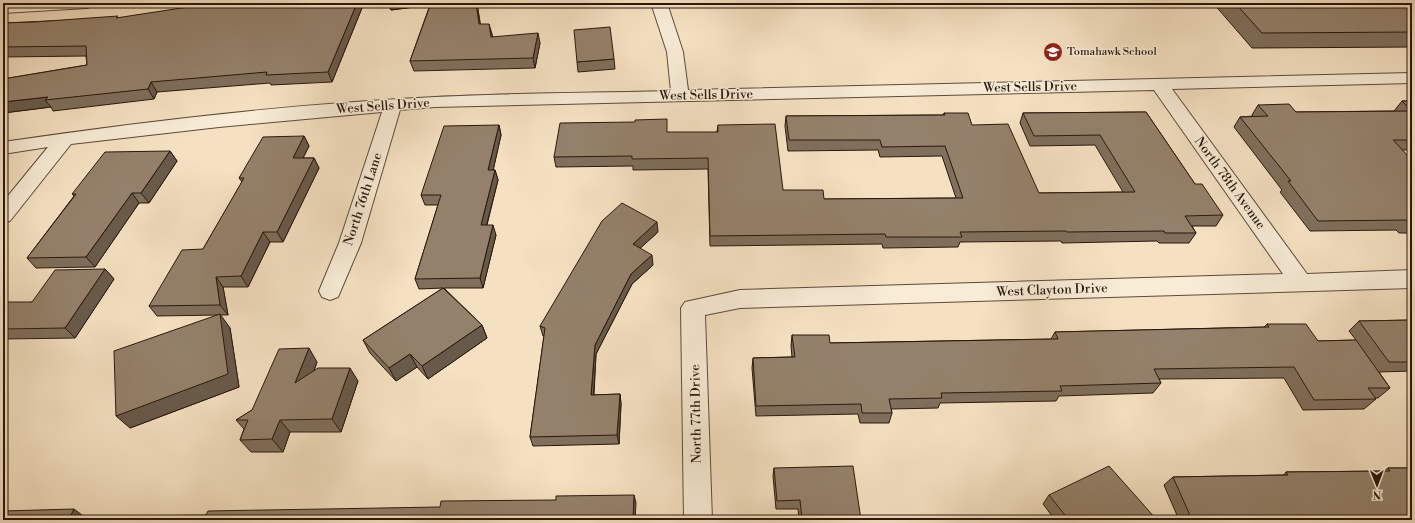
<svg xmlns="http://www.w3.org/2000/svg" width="1415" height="523" font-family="'Libre Bodoni',serif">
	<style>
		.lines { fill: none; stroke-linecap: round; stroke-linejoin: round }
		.minor-casing { stroke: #5d4a3a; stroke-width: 2 }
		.minor { fill: #f8ecd7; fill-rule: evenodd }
		.wall { fill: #7f6f5c; stroke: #2a180c }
		.shaded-wall { fill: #685a4b; stroke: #2a180c }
		.building { fill: #94816b; stroke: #2a180c }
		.labels { text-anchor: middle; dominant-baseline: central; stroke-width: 3; stroke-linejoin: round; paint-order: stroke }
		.far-poi-label { font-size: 11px; fill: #2a180c; stroke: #f8ecd7; text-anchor: start }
		.street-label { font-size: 13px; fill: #2a180c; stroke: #f8ecd7 }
	</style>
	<rect width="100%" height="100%" fill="#f5e1c2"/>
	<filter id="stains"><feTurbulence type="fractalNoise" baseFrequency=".005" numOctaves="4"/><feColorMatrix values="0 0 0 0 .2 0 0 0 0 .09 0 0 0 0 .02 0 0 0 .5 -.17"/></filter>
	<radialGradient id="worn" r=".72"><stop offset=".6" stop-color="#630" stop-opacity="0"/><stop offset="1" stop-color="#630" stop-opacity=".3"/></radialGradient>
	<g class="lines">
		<g class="minor-casing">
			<g id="minor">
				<polygon points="3,3 95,3 92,6 87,8 3,13"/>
				<path d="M651 3H667L683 52 688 90 1412 73V83L1172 89 1307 274 1412 270V288L740 308 705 315 712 520H684L681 308 685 302 740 290 1283 274 1154 90 435 107 400 110 361 243 338 297 330 300 322 297 319 291 339 243 382 112 219 127 71 144 10 221 3 223V202L48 147 3 154V142C146 121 291 104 435 97 513 93 592 93 671 91L667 52Z"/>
			</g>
		</g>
		<use href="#minor" class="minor"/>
	</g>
	<g class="wall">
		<polygon points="218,3 218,4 231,3 364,3 332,82 271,85 270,83 157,92 154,99 53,111 51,107 3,113 3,79 87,65 86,56 3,57 3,23 120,18"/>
		<polygon points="388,3 477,3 480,24 492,34 492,37 540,43 535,68 414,71 410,61 430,5 391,10"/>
		<polygon points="1213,3 1412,3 1412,47 1252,48"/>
		<polygon points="614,59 615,69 578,72 577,62"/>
		<polygon points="1402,101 1412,101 1412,150 1402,150 1412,160 1412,233 1399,233 1396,230 1310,231 1280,192 1282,190 1234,127 1240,117 1253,116 1252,115 1258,105 1296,112 1394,111"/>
		<polygon points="1146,112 1195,184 1223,215 1216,226 1192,226 1196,233 1189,243 1159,243 1157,241 1062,243 1061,241 960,242 958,247 883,248 882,244 710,246 708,169 633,170 633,166 556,167 554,157 717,132 718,125 783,190 824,199 956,198 942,156 880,157 878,150 788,151 785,126 786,116 943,115 944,113 972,125 1039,193 1123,192 1095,145 1030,146 1020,123 1023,113"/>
		<polygon points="499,125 501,135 493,170 495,170 498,180 487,225 496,235 483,288 444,288 482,325 487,338 428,379 417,367 396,381 370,353 363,340 443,288 419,289 415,279 438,205 425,205 421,195"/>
		<polygon points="304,136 309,146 303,158 314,158 319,168 283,242 270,242 248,287 223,287 228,315 220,315 230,328 239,387 130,428 219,315 157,316 149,306 203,249 242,182 239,178"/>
		<polygon points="170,151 177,161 149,203 139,203 95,267 36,268 27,258 74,196 72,194"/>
		<polygon points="658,232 640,248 653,265 632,284 596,354 594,395 620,394 621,404 619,444 533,446 530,437 544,336 543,336 540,326"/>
		<polygon points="105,269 114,279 75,338 3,339 3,309 32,302"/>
		<polygon points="1412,320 1412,371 1379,372 1390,388 1378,398 1375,398 1376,399 1364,409 1303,410 1284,378 1159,379 1161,383 1153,393 1059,396 1056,401 940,403 938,408 891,409 892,413 889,423 860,423 858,414 756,416 752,368 753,358 792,357 791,346 792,335 830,343 1051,339 1055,332 1264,327 1267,324 1318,341 1356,340 1349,331 1359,321"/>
		<polygon points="317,362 314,371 358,381 341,432 290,432 283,452 251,452 240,440 244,429 236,420 252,410"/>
		<polygon points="774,468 861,520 799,520 798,509 776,509 773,476"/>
		<polygon points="1388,468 1412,468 1412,520 1179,520 1164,485 1173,477 1284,475 1286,472 1384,471"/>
		<polygon points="1049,495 1157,520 1055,520 1043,504"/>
	</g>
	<g class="shaded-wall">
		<polygon points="357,3 364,3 332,82 328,72"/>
		<polygon points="388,3 437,3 437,4 391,10"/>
		<polygon points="476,3 477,3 482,34 479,24"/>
		<polygon points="489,24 492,34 493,47 491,37"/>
		<polygon points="538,33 540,43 535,68 533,58"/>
		<polygon points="151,82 157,92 154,99 148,89"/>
		<polygon points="48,97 45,100 51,107 3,113 3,102"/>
		<polygon points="499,125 501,135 491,180 488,170"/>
		<polygon points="304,136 309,146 298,168 293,158"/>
		<polygon points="170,151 177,161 149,203 141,193"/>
		<polygon points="314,158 319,168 283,242 277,232"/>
		<polygon points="495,170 498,180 484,235 481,225"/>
		<polygon points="132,193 139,203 95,267 86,257"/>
		<polygon points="657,222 658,232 634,254 633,244"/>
		<polygon points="493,225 496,235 483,288 480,278"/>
		<polygon points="263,232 270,242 248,287 241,276"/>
		<polygon points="652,255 653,265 632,284 596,354 593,404 591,395 595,345 631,274"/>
		<polygon points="105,269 114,279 75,338 65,328"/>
		<polygon points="216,277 223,287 228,315 220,305"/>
		<polygon points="220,314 230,328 239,387 130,428 116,416"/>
		<polygon points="482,325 487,338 428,379 422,366"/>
		<polygon points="309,348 317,362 304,396 295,383"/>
		<polygon points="410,354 417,367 396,381 389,368"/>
		<polygon points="350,368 358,381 341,432 332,419"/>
		<polygon points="620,394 621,404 619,444 617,435"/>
		<polygon points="280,420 290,432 283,452 272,439"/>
		<polygon points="634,495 636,503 635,520 633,520"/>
		<polygon points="74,509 86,518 70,517"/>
	</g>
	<g class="building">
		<polygon points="214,3 217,3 217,5 231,3 357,3 328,72 266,75 267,72 151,82 148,89 45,100 48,97 3,102 3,79 87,65 86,46 3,47 3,23 34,22 118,16 116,18"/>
		<polygon points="431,3 476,3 479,24 489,24 491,37 538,33 533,58 410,61"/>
		<polygon points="1235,3 1412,3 1412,32 1262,33"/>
		<polygon points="610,27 614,59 577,62 574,30"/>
		<polygon points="1402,101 1412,101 1412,140 1393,140 1412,160 1412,223 1408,223 1406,220 1318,221 1288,181 1291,181 1240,117 1268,116 1258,105 1289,104 1296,112 1412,111"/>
		<polygon points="1146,112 1195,184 1202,184 1223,215 1185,216 1196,233 1165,233 1164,231 1067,232 1066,231 960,232 962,237 886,237 885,234 710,236 708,158 632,159 632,156 554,157 560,123 635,122 635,120 667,119 667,132 718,132 718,125 775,124 783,190 823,190 824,199 963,198 945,146 882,147 880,140 789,140 786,116 945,115 944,113 968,113 972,125 1008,124 1039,193 1135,192 1100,135 1034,136 1023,113"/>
		<polygon points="499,125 488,170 495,170 481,225 493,225 480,278 415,279 441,195 421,195 444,126"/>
		<polygon points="304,136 293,158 314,158 277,232 263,232 241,276 216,277 220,305 149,306 182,250 203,249 244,178 239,178 263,137"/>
		<polygon points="170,151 141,193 132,193 86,257 27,258 76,194 72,194 105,152"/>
		<polygon points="622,203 657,222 633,244 652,255 631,274 595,345 591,395 620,394 617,435 530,437 545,328 540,326 602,221"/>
		<polygon points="105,269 65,328 3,329 3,309 8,302 32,302 55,270"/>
		<polygon points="443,288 482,325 422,366 410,354 389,368 363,340"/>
		<polygon points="220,314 228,374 116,416 114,351"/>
		<polygon points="1412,320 1412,362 1389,362 1359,321"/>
		<polygon points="1267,324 1306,324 1318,341 1356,340 1390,388 1368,388 1376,399 1314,400 1294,367 1154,369 1161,383 1060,386 1062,391 941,393 942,398 889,399 892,413 862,413 861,404 756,406 753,358 795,357 792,335 829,335 830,343 1058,339 1055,332 1269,327"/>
		<polygon points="309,348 295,383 318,368 350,368 332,419 280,420 272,439 240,440 248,420 236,420 252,410 279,349"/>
		<polygon points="853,466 861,520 802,520 800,500 777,501 774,468"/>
		<polygon points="1109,466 1157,520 1069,520 1049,495"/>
		<polygon points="1388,468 1412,468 1412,520 1192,520 1173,477 1288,475 1286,472 1390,471"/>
		<polygon points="634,495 633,520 3,520 3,511 74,509 70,517 206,515 208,511 440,507 441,501 556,500 556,496"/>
	</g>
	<defs>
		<g id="school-disc" transform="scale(1)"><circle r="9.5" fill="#8f2418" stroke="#f8ecd7"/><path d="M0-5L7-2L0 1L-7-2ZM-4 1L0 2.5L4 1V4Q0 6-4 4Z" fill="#fff"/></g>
	</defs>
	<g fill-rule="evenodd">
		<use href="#school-disc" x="1053" y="52"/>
	</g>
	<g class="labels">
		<g class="far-poi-label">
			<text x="1067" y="52">Tomahawk School</text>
		</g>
		<g class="street-label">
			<text transform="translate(1030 87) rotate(-1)">West Sells Drive</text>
			<text transform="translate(706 95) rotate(-1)">West Sells Drive</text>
			<text transform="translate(383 106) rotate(-4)">West Sells Drive</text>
			<text transform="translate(1230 183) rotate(54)">North 78th Avenue</text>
			<text transform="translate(363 199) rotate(-72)">North 76th Lane</text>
			<text transform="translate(1052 290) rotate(-2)">West Clayton Drive</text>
			<text transform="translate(696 414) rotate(-91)">North 77th Drive</text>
		</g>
	</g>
	<rect width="1415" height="523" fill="none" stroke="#f5e1c2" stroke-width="16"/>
	<rect x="4" y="4" width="1407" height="515" fill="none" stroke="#2a180c" stroke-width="2"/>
	<rect x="8" y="8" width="1399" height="507" fill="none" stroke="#2a180c"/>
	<g transform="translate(1377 485) rotate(179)" stroke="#f8ecd7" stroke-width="3" paint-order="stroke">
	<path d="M0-3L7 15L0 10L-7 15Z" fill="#2a180c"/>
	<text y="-6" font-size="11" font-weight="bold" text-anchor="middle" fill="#2a180c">N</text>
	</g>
	<rect width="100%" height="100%" filter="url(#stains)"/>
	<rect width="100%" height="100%" fill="url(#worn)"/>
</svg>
